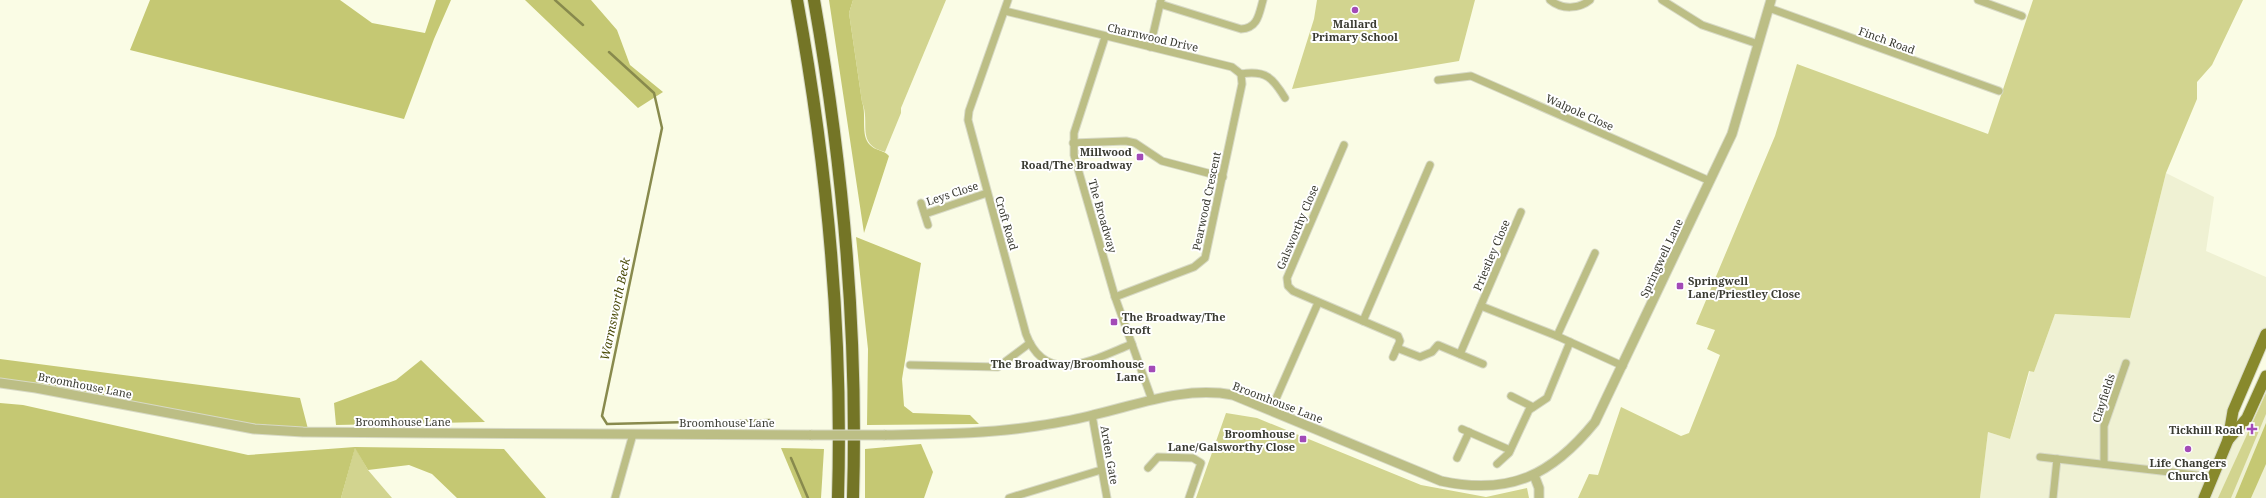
<svg xmlns="http://www.w3.org/2000/svg" width="2266" height="498" font-family="'Noto Serif',serif">
	<style>
		.built { fill: #eff1d3 }
		.green { fill: #d2d48f }
		.forest { fill: #c5c873 }
		.lines { fill: none; stroke-linecap: round; stroke-linejoin: round }
		.stream { stroke: #888a4d; stroke-width: 2.5 }
		.minor-casing { stroke: #d7d9c5; stroke-width: 9 }
		.tertiary-casing { stroke: #d7d9c5; stroke-width: 11 }
		.primary-casing { stroke: #d7d9c5; stroke-width: 13 }
		.motorway-casing { stroke: #d7d9c5; stroke-width: 14 }
		.minor { stroke: #bcbe85; stroke-width: 7 }
		.tertiary { stroke: #bcbe85; stroke-width: 9 }
		.primary { stroke: #88892c; stroke-width: 11 }
		.motorway { stroke: #747526; stroke-width: 12 }
		.tertiary-bridge-casing { stroke: #d7d9c5; stroke-width: 11; stroke-linecap: butt }
		.tertiary-bridge { stroke: #bcbe85; stroke-width: 9 }
		.poi-dot { fill: #a34bb7; stroke: #fff; stroke-width: 1.5 }
		.labels { text-anchor: middle; dominant-baseline: central; stroke-width: 4; stroke-linejoin: round; paint-order: stroke }
		.poi-label { font-size: 11px; font-weight: bold; fill: #3a3b32; stroke: #fff; text-anchor: end }
		.street-label { font-size: 11px; fill: #3a3b32; stroke: #fff }
		.water-label { font-size: 12px; font-style: italic; fill: #4b4b09; stroke: #fff }
	</style>
	<rect width="100%" height="100%" fill="#fafce5"/>
	<g class="built">
		<polygon points="2166,173 2214,197 2206,251 2266,277 2266,329 2200,498 1980,498 1988,432 2010,439 2030,371 2034,372 2055,314 2130,318"/>
		<polygon points="2266,376 2266,498 2204,498"/>
	</g>
	<g class="green">
		<path d="M853 0H946L901 108V113L885 152C855 144 871 123 862 102L849 13Z"/>
		<polygon points="1317,0 1475,0 1459,61 1292,89 1314,19"/>
		<polygon points="2033,0 2243,0 2212,65 2197,82 2197,99 2166,173 2130,318 2055,314 2034,372 2029,371 2010,439 1988,432 1980,498 1578,498 1589,474 1598,475 1621,407 1681,436 1689,433 1720,355 1707,349 1715,330 1696,324 1775,136 1797,64 1988,134"/>
		<polygon points="2266,393 2266,414 2231,498 2218,498"/>
		<polygon points="1226,413 1257,418 1421,485 1486,497 1527,488 1529,498 1196,498"/>
		<polygon points="355,447 368,470 392,498 341,498"/>
	</g>
	<g class="forest">
		<polygon points="150,0 340,0 372,23 425,33 436,0 451,0 434,39 404,119 130,50"/>
		<polygon points="525,0 591,0 617,30 630,65 663,92 638,108"/>
		<path d="M829 0H853L849 13 862 102C867 115 860 135 870 145 876 151 884 150 889 156L864 233Z"/>
		<polygon points="856,237 921,263 902,379 904,406 913,413 970,415 979,424 867,425 868,349"/>
		<polygon points="0,359 300,398 308,429 235,422 23,382 0,379"/>
		<polygon points="421,360 485,422 336,425 334,403 396,380"/>
		<polygon points="0,403 23,405 248,455 355,447 504,449 546,498 457,498 432,474 409,465 368,470 355,448 341,498 0,498"/>
		<polygon points="2266,423 2266,464 2251,498 2235,498"/>
		<polygon points="921,444 933,472 924,498 865,498 865,449"/>
		<polygon points="781,448 824,449 821,498 802,498"/>
	</g>
	<g class="lines">
		<g class="stream">
			<polyline points="555,0 583,25"/>
			<polyline points="609,52 654,93 662,128 602,416 607,424 770,420 774,423"/>
			<polyline points="791,458 808,498"/>
		</g>
		<g class="minor-casing">
			<g id="minor">
				<path d="M1008 0 969 111 968 120 1026 334C1046 388 1094 359 1132 344"/>
				<path d="M1550 0C1562 10 1579 9 1590 0"/>
				<polyline points="1662,0 1702,25 1758,44"/>
				<polyline points="1978,0 2022,16"/>
				<path d="M1160 4 1241 29C1258 28 1259 14 1263 0"/>
				<polyline points="1769,8 1999,91"/>
				<polyline points="1005,11 1232,67 1241,74"/>
				<polyline points="1105,37 1074,133 1074,155 1115,297 1152,400"/>
				<polyline points="1150,47 1161,0"/>
				<path d="M1241 74C1266 70 1273 78 1285 98"/>
				<polyline points="1438,80 1471,76 1710,181"/>
				<polyline points="1073,143 1126,141 1135,143 1162,161 1223,177"/>
				<polyline points="1344,145 1287,278 1288,286 1293,291 1398,336 1400,341 1393,357"/>
				<polyline points="921,203 928,225"/>
				<polyline points="925,214 987,193"/>
				<polyline points="1115,297 1194,267 1205,258 1242,84 1241,74"/>
				<polyline points="1481,306 1557,336 1623,366"/>
				<polyline points="1363,321 1430,165"/>
				<polyline points="1557,336 1595,253"/>
				<polyline points="1397,348 1420,357 1432,352 1438,345 1483,364"/>
				<polyline points="1460,354 1521,212"/>
				<polyline points="910,365 998,367 1030,343"/>
				<polyline points="1511,396 1533,407"/>
				<polyline points="1271,410 1318,303"/>
				<polyline points="1092,415 1107,498"/>
				<polyline points="1462,429 1510,450"/>
				<polyline points="2040,457 2213,477"/>
				<polyline points="1457,458 1469,432"/>
				<polyline points="1497,464 1509,453 1529,410 1547,398 1570,342"/>
				<polyline points="2104,464 2104,426 2126,363"/>
				<polyline points="1148,468 1158,457 1193,458 1201,463 1189,498"/>
				<polyline points="615,498 633,434"/>
				<polyline points="1009,498 1101,470"/>
				<polyline points="2053,498 2057,459"/>
			</g>
		</g>
		<g class="tertiary-casing">
			<g id="tertiary">
				<polyline points="0,383 36,388 254,429 303,432 423,433 811,435"/>
				<path d="M885 435C936 434 987 434 1037 426 1056 423 1075 420 1093 415 1140 404 1185 386 1233 395L1441 481C1510 496 1552 475 1595 422L1732 134 1771 0"/>
				<polyline points="1534,475 1539,488 1539,498"/>
			</g>
		</g>
		<g class="primary-casing">
			<g id="primary">
				<polyline points="2228,440 2247,418 2266,376"/>
				<polyline points="2204,498 2228,440 2233,411 2266,334"/>
			</g>
		</g>
		<g class="motorway-casing">
			<g id="motorway">
				<path d="M797 0C827 164 843 331 838 498"/>
				<path d="M814 0C843 165 858 331 853 498"/>
			</g>
		</g>
		<use href="#minor" class="minor"/>
		<use href="#tertiary" class="tertiary"/>
		<use href="#primary" class="primary"/>
		<use href="#motorway" class="motorway"/>
		<g class="tertiary-bridge-casing">
			<polyline id="tertiary-bridge" points="811,435 885,435"/>
		</g>
		<use href="#tertiary-bridge" class="tertiary-bridge"/>
	</g>
	<g class="poi-dot">
		<circle cx="1355" cy="10" r="4"/>
		<rect x="1136" y="153" width="8" height="8" rx="2"/>
		<rect x="1676" y="282" width="8" height="8" rx="2"/>
		<rect x="1110" y="318" width="8" height="8" rx="2"/>
		<rect x="1148" y="365" width="8" height="8" rx="2"/>
		<path d="M2250 423h4v4h4v4h-4v4h-4v-4h-4v-4h4z"/>
		<rect x="1299" y="435" width="8" height="8" rx="2"/>
		<circle cx="2188" cy="449" r="4"/>
	</g>
	<g class="labels">
		<g class="poi-label">
			<text x="1355" y="23" text-anchor="middle">Mallard<tspan x="1355" dy="13">Primary School</tspan></text>
			<text x="1132" y="151">Millwood<tspan x="1132" dy="13">Road/The Broadway</tspan></text>
			<text x="1688" y="280" text-anchor="start">Springwell<tspan x="1688" dy="13">Lane/Priestley Close</tspan></text>
			<text x="1122" y="316" text-anchor="start">The Broadway/The<tspan x="1122" dy="13">Croft</tspan></text>
			<text x="1144" y="363">The Broadway/Broomhouse<tspan x="1144" dy="13">Lane</tspan></text>
			<text x="2243" y="429">Tickhill Road</text>
			<text x="1295" y="433">Broomhouse<tspan x="1295" dy="13">Lane/Galsworthy Close</tspan></text>
			<text x="2188" y="462" text-anchor="middle">Life Changers<tspan x="2188" dy="13">Church</tspan></text>
		</g>
		<g class="street-label">
			<text transform="translate(1153 37) rotate(13)">Charnwood Drive</text>
			<text transform="translate(1887 40) rotate(20)">Finch Road</text>
			<text transform="translate(1580 112) rotate(24)">Walpole Close</text>
			<text transform="translate(952 193) rotate(-18)">Leys Close</text>
			<text transform="translate(1206 201) rotate(-78)">Pearwood Crescent</text>
			<text transform="translate(1103 216) rotate(74)">The Broadway</text>
			<text transform="translate(1007 223) rotate(74)">Croft Road</text>
			<text transform="translate(1297 227) rotate(-67)">Galsworthy Close</text>
			<text transform="translate(1491 255) rotate(-67)">Priestley Close</text>
			<text transform="translate(1661 258) rotate(-65)">Springwell Lane</text>
			<text transform="translate(85 385) rotate(11)">Broomhouse Lane</text>
			<text transform="translate(2103 398) rotate(-72)">Clayfields</text>
			<text transform="translate(1278 402) rotate(21)">Broomhouse Lane</text>
			<text x="403" y="421">Broomhouse Lane</text>
			<text x="727" y="422">Broomhouse Lane</text>
			<text transform="translate(1110 455) rotate(80)">Arden Gate</text>
		</g>
		<g class="water-label">
			<text transform="translate(615 309) rotate(-78)">Warmsworth Beck</text>
		</g>
	</g>
</svg>
